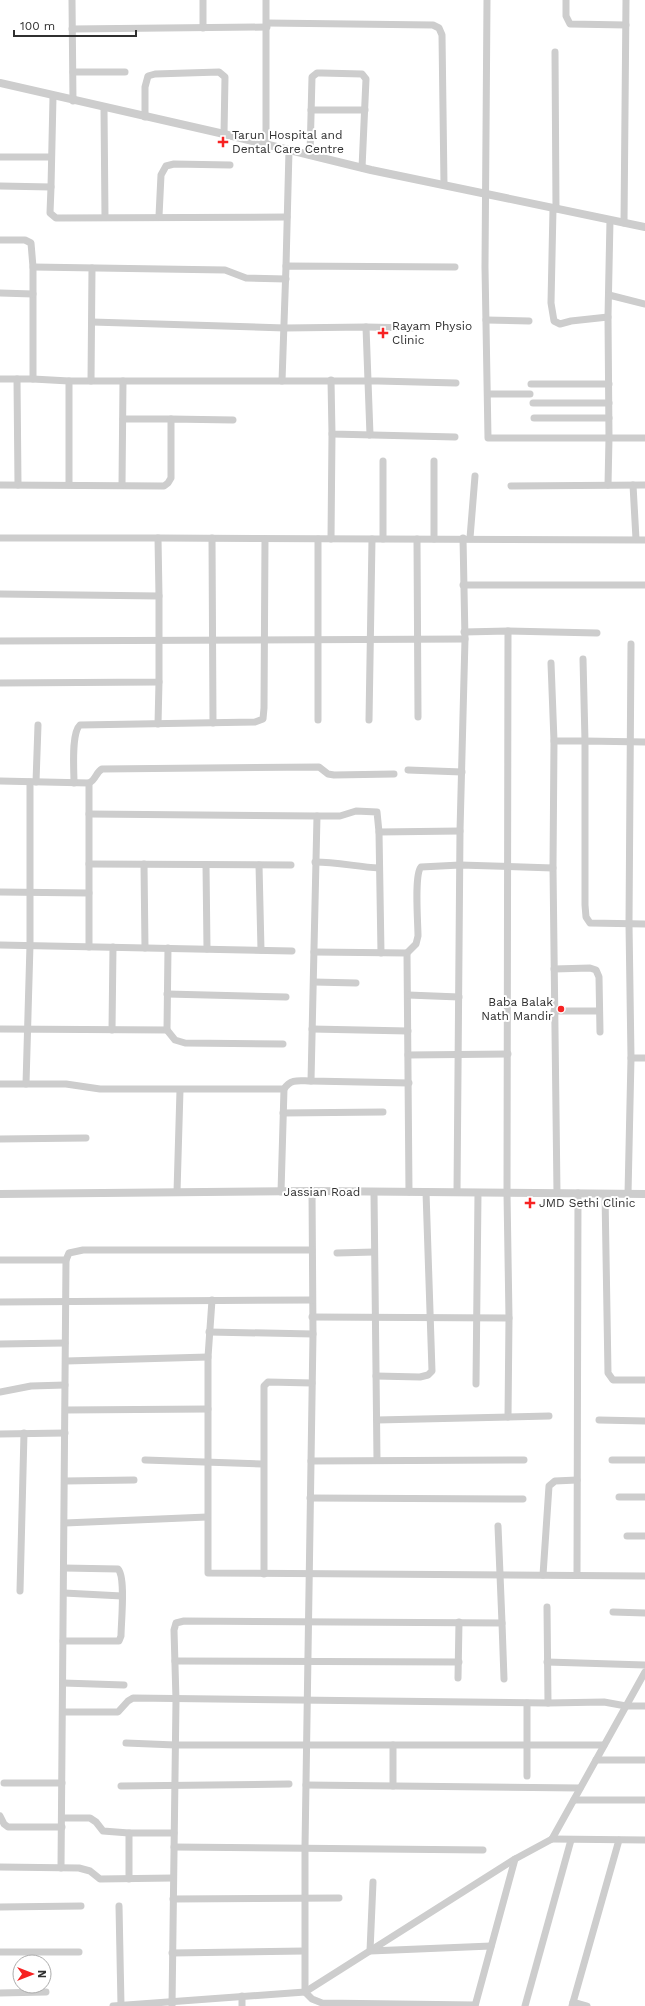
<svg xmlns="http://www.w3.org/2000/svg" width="645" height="2006" font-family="'Work Sans',sans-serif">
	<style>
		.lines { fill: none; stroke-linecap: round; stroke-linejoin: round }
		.minor { stroke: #cdcdcd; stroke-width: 7 }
		.tertiary { stroke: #cdcdcd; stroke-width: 8 }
		.poi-dot { fill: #f72222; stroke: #fff; stroke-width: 1.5 }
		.labels { text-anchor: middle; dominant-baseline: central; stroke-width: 4; stroke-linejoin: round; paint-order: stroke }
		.poi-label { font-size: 12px; fill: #303030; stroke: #fff; text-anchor: start }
		.street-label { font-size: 12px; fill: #303030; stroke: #fff }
	</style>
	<rect width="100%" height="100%" fill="#fff"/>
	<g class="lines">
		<g class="minor">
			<polyline points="72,0 73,101"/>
			<polyline points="487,0 485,267 488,438 609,438 608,485"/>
			<polyline points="566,0 566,16 570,24 626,25"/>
			<polyline points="267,23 433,25 439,28 442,35 444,185"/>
			<polyline points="203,28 203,0"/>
			<polyline points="72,29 267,27"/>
			<polyline points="555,52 556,209"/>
			<polyline points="73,72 125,72"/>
			<polyline points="104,108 105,217"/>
			<polyline points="311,110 365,110"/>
			<polyline points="145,117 145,87 148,76 155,74 219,72 225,77 224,134"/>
			<polyline points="266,145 266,0"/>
			<polyline points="310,155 312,77 317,73 322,73 362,74 366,79 362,168"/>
			<polyline points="0,157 51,157"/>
			<polyline points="0,186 51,187 53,97"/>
			<polyline points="51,187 50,213 56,218 287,217"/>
			<polyline points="553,209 551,303 554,321 560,324 571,321 608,317"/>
			<polyline points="159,216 161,175 166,166 174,164 230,165"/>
			<polyline points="610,220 608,317 609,438 645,438"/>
			<polyline points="624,223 626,0"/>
			<polyline points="0,240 25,240 31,243 33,267 33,379 0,379"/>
			<polyline points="286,266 289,150"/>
			<polyline points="33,267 225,270 246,278 286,279"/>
			<polyline points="0,293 33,294"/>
			<polyline points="609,295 645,304"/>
			<polyline points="486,320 529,321"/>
			<polyline points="92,322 285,328 366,327 370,435"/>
			<polyline points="366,327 416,328"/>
			<polyline points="17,379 18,485"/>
			<polyline points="33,379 69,381 378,381 456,383"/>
			<polyline points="331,380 332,434 455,437"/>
			<polyline points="69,381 69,485"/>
			<polyline points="91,381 92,268"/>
			<polyline points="282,381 286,266 455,267"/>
			<polyline points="531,384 609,384"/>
			<polyline points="488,394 530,394"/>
			<polyline points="533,403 609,403"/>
			<polyline points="534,418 609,418"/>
			<polyline points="123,419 171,419"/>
			<polyline points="383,461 383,539"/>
			<polyline points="434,461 434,539"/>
			<polyline points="0,485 164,486 168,483 171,478 171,419 233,420"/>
			<polyline points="122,485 123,381"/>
			<polyline points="633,485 636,539"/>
			<polyline points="511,486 645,485"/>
			<polyline points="0,538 158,538 159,596 0,594"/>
			<polyline points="158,538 645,540"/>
			<polyline points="212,538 213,723"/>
			<polyline points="470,538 475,476"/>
			<polyline points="318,539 318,720"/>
			<polyline points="331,539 332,434"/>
			<polyline points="417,539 418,717"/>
			<polyline points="463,585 645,585"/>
			<polyline points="508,631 597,633"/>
			<polyline points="464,632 508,631 507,1193 509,1318 508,1417"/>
			<polyline points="0,641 465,639"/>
			<polyline points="0,683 159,682 159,596"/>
			<polyline points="369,720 372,539"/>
			<polyline points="158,724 159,682"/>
			<polyline points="554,741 585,741 583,659"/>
			<polyline points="645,742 585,741 585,905 586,917 590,923 645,924"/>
			<polyline points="408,770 462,772"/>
			<path d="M0 781 89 783C96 780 96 772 102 769L319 767 328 774 334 775 394 774"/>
			<polyline points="36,782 38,725"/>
			<path d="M74 783C74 769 71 733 80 725L255 722 263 719 264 708 265 539"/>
			<polyline points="89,814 317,816 311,1081 409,1083"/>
			<polyline points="317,816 340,816 356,811 377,812 379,832 381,953"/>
			<polyline points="379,832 460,831"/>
			<path d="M315 862C337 862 358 867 379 868"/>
			<polyline points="89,864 291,865"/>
			<polyline points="144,864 145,948"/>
			<polyline points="206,865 207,949"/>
			<polyline points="259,865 261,950"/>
			<polyline points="553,868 557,1193"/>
			<polyline points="0,892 89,893"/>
			<polyline points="0,945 292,951"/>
			<polyline points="89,947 89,783"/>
			<polyline points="314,952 407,953 409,1192"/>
			<path d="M407 953 416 944 418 936C418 923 414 875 421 867L460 865 553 868 554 741 551 663"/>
			<polyline points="554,969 590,968 596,970 599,977 600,1032"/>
			<polyline points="314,982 356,983"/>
			<polyline points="167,994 286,997"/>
			<polyline points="408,995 459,997"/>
			<polyline points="554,1011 599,1011"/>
			<polyline points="0,1029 167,1030 168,948"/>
			<polyline points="312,1029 408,1031"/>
			<polyline points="112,1030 113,947"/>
			<polyline points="167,1030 175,1040 185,1043 283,1044"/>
			<polyline points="408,1055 508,1054"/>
			<polyline points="631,1058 645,1058"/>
			<polyline points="0,1084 66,1084 100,1089 284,1089"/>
			<polyline points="26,1084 30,945 30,782"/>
			<polyline points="283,1113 383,1112"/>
			<polyline points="0,1139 86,1138"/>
			<polyline points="312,1191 313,1334 305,1847 305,1992 312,1999 322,2003 475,2005"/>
			<polyline points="177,1192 180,1090"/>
			<path d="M281 1192 284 1089C291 1078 300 1081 311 1081"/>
			<polyline points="374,1192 377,1460"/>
			<polyline points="457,1192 460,831 465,639 463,538"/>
			<polyline points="605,1194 608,1373 613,1380 645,1380"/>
			<polyline points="628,1194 631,1058 629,924 631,644"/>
			<polyline points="337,1253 374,1252"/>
			<polyline points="0,1260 66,1260 69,1253 83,1250 312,1250"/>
			<polyline points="212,1300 208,1357 208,1573 645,1576"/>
			<polyline points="0,1302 312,1300"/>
			<polyline points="312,1317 509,1318"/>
			<polyline points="209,1332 313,1334"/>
			<polyline points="0,1344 65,1343"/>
			<polyline points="66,1361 208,1357"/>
			<polyline points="376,1376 420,1377 428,1375 432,1371 426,1192"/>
			<polyline points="476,1384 478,1193"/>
			<polyline points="0,1392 31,1386 65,1385"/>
			<polyline points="66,1410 208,1409"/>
			<polyline points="377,1420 549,1416"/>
			<polyline points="599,1420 645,1421"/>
			<polyline points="0,1434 65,1433"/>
			<polyline points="145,1460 262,1464"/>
			<polyline points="612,1460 645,1460"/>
			<polyline points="311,1461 524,1460"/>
			<polyline points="65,1481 134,1480"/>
			<polyline points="619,1497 645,1497"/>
			<polyline points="310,1498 523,1499"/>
			<polyline points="65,1523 207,1517"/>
			<polyline points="498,1526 502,1623"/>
			<polyline points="627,1536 645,1536"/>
			<polyline points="264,1574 264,1386 268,1382 312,1383"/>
			<polyline points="543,1575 549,1486 555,1481 577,1480"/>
			<polyline points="577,1575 578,1193"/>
			<polyline points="20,1591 24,1433"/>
			<polyline points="64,1593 122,1596"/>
			<polyline points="547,1607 548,1703"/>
			<polyline points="613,1612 645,1613"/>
			<path d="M63 1641H119L121 1636C121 1623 126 1577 118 1569L64 1568"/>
			<polyline points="175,1661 459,1662"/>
			<polyline points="547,1662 645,1665"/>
			<polyline points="458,1678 459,1622"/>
			<polyline points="63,1683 124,1685"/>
			<polyline points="63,1712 118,1712 128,1701 133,1698 548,1703 604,1702 626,1706 645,1706"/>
			<polyline points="126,1743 175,1745 604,1745"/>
			<polyline points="596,1760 645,1760"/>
			<polyline points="527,1776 527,1703"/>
			<polyline points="4,1783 62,1783"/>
			<polyline points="306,1785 580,1788"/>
			<polyline points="121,1786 289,1784"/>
			<polyline points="393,1786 393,1745"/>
			<polyline points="574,1800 645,1800"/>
			<polyline points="0,1816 4,1824 8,1827 62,1827"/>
			<polyline points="62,1818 90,1818 96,1822 103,1831 129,1833"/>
			<polyline points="552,1839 645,1840"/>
			<polyline points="174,1847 483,1850"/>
			<polyline points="0,1867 79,1868 90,1871 100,1879 173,1878"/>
			<polyline points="61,1868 66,1260"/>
			<polyline points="129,1879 129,1833 174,1833"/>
			<polyline points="373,1882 370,1951 491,1946"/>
			<polyline points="173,1899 339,1898"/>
			<polyline points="119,1906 121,2005"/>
			<polyline points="0,1907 81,1906"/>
			<polyline points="0,1952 79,1952"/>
			<polyline points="172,1953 304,1951"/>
			<polyline points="0,1993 46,1992"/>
			<polyline points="573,2002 587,2006"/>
			<polyline points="113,2006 305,1992 515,1859 552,1839 645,1672"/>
			<polyline points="172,2006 176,1700 174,1630 176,1623 184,1621 502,1623 504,1679"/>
			<polyline points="242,2006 242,1996"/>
			<polyline points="475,2006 515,1859"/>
			<polyline points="525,2006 571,1840"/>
			<polyline points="572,2006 619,1840"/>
		</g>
		<g class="tertiary">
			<polyline points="0,83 224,134 371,170 645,227"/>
			<polyline points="0,1194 312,1191 645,1194"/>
		</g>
	</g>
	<g class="poi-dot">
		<path d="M221 136h4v4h4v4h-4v4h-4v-4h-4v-4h4z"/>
		<path d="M381 327h4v4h4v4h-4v4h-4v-4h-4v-4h4z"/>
		<circle cx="561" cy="1009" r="4"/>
		<path d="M528 1197h4v4h4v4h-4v4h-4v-4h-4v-4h4z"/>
	</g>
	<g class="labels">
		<g class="poi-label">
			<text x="232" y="135">Tarun Hospital and<tspan x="232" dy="14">Dental Care Centre</tspan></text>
			<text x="392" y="326">Rayam Physio<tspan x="392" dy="14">Clinic</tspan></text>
			<text x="553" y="1002" text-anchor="end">Baba Balak<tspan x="553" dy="14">Nath Mandir</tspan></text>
			<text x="539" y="1203">JMD Sethi Clinic</text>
		</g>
		<g class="street-label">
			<text x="322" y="1192">Jassian Road</text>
		</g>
	</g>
	<g transform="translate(32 1974) rotate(90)"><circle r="19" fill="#ffffff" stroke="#acacac"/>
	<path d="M0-3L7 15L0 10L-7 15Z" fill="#f72222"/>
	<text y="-6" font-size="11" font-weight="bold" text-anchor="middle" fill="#303030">N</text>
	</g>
	<path d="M14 30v6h122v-6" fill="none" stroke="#303030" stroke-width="2"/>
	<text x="20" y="30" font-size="12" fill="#303030" stroke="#ffffff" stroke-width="3" paint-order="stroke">100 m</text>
</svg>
